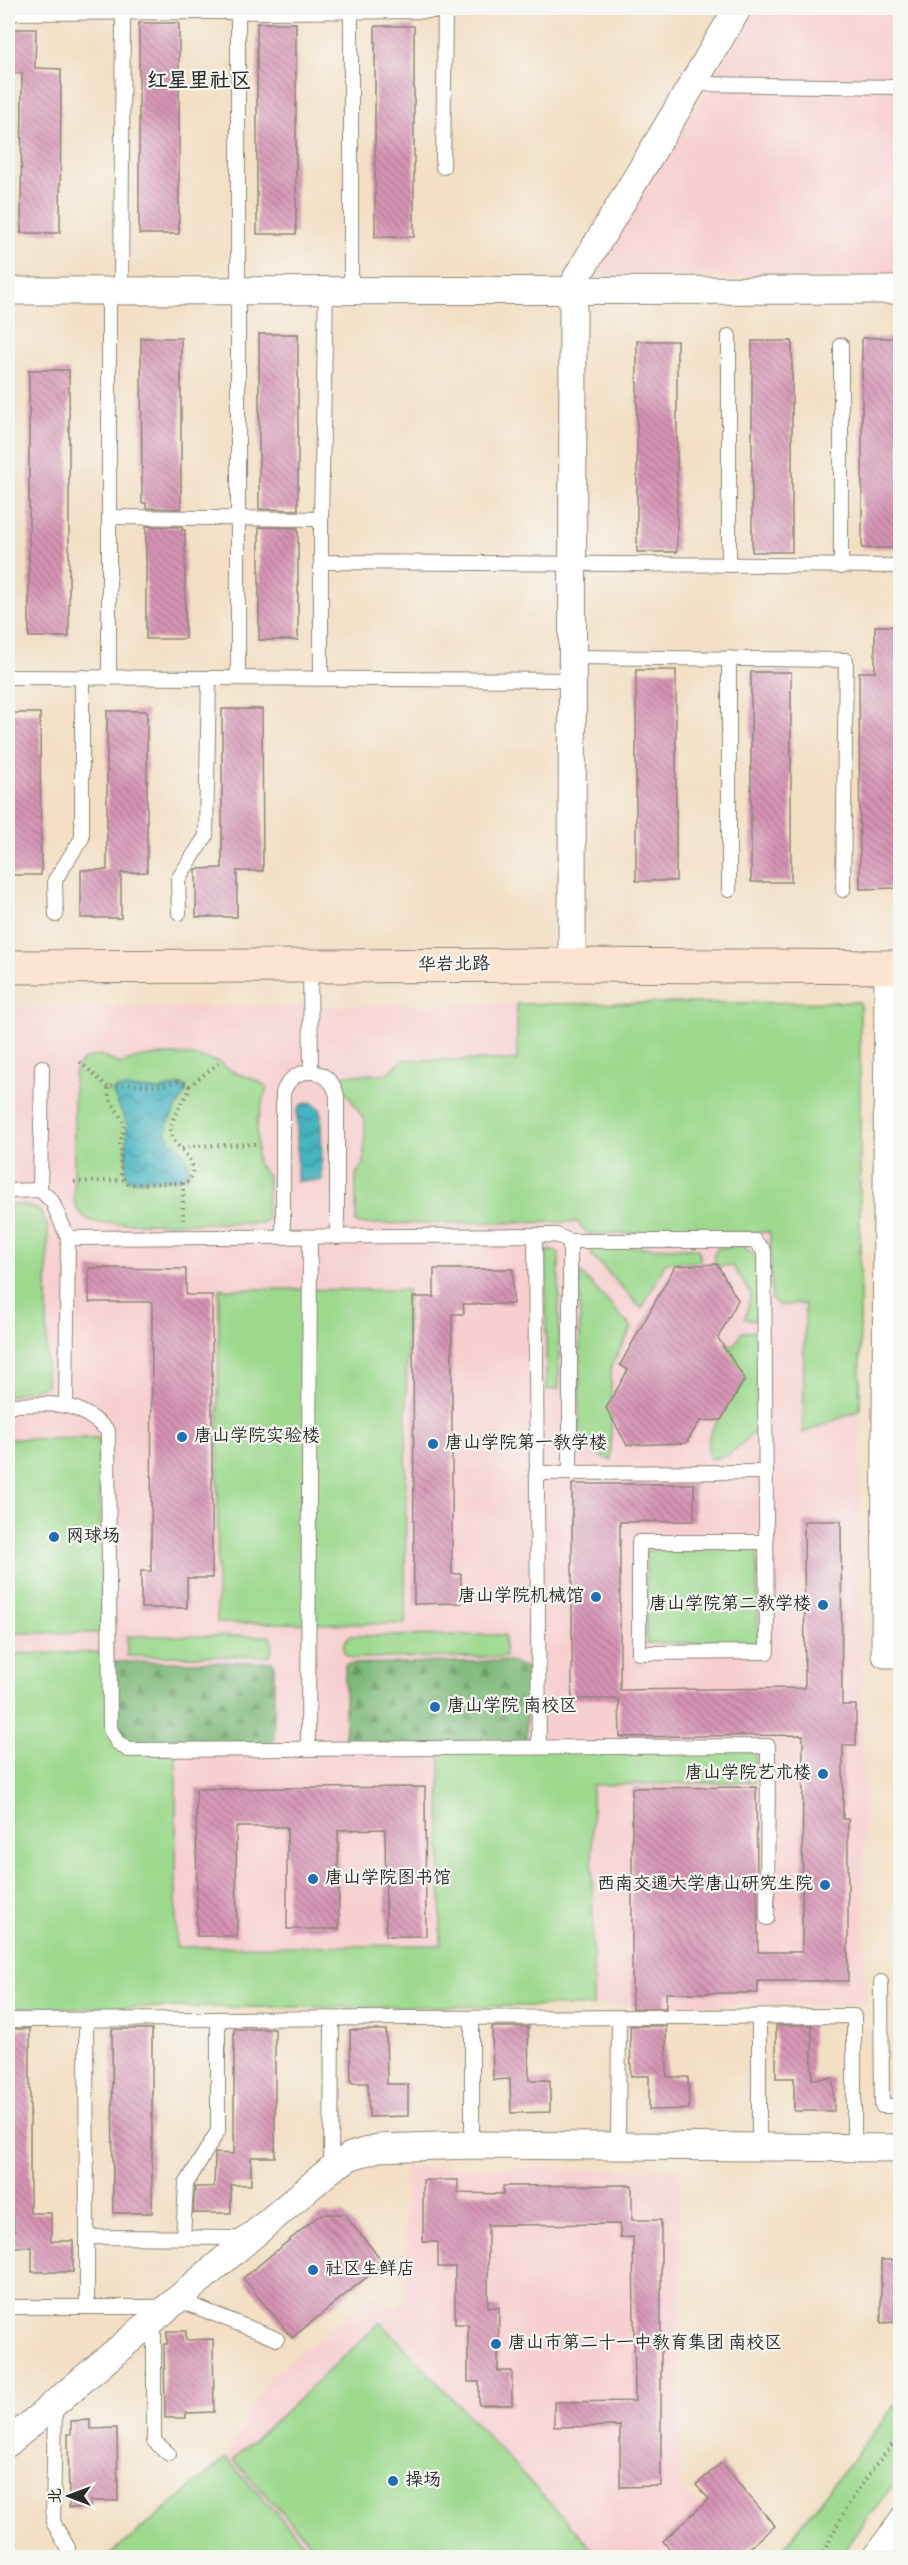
<svg xmlns="http://www.w3.org/2000/svg" width="908" height="2565" font-family="'Gochi Hand','LXGW WenKai TC',sans-serif">
	<style>
		.built { fill: #f7cfd0 }
		.green { fill: #9cd98d; stroke: #64825c; stroke-width: 1.5 }
		.forest { fill: url(#forest-firs); stroke: #547252; stroke-width: 1.5 }
		.water { fill: url(#water-waves); stroke: #387075; stroke-width: 1.5 }
		.building { fill: url(#building-back-hatch) }
		.lines { fill: none; stroke-linecap: round; stroke-linejoin: round }
		.lane-casing { stroke: #8e8578; stroke-width: 16 }
		.street-casing { stroke: #8e8578; stroke-width: 29 }
		.secondary-casing { stroke: #8e8578; stroke-width: 35 }
		.path { stroke: #8e8578; stroke-width: 4; stroke-dasharray: 1.5 4.5; stroke-linecap: butt }
		.lane { stroke: #fff; stroke-width: 14 }
		.street { stroke: #fff; stroke-width: 27 }
		.secondary { stroke: #fde4d1; stroke-width: 33 }
		.poi-dot { fill: #1f6fb2; stroke: #f6f6f2; stroke-width: 2 }
		.labels { text-anchor: middle; dominant-baseline: central; stroke-width: 4.5; stroke-linejoin: round; paint-order: stroke }
		.street-label { font-size: 18px; fill: #2b2b2b; stroke: #f6f6f2 }
		.poi-label { font-size: 18px; fill: #2b2b2b; stroke: #f6f6f2; text-anchor: start }
		.quarter-label { font-size: 21px; font-weight: bold; fill: #2b2b2b; stroke: #f6f6f2 }
	</style>
	<defs>
		<pattern id="forest-firs" width="22" height="20" patternUnits="userSpaceOnUse" patternTransform="scale(1.5)"><rect width="22" height="20" fill="#7db978"/><path d="M5 1l3.5 6h-7zM16 11l3.5 6h-7z" fill="#679763"/></pattern>
		<pattern id="water-waves" width="16" height="10" patternUnits="userSpaceOnUse" patternTransform="scale(1.5)"><rect width="16" height="10" fill="#45b4bf"/><path d="M0 5q4-4 8 0t8 0" fill="none" stroke="#3a939b"/></pattern>
		<pattern id="building-back-hatch" width="6" height="6" patternUnits="userSpaceOnUse" patternTransform="scale(1.5)"><rect width="6" height="6" fill="#d693b3"/><path d="M-1 5l2 2M0 0l6 6M5-1l2 2" fill="none" stroke="#ae7892"/></pattern>
	</defs>
	<rect width="100%" height="100%" fill="#f6f6f2"/>
	<filter id="ink" filterUnits="userSpaceOnUse"><feTurbulence type="fractalNoise" baseFrequency=".0167" numOctaves="2"/><feDisplacementMap in="SourceGraphic" scale="12" xChannelSelector="R" yChannelSelector="G"/><feConvolveMatrix kernelMatrix="1 2 1 2 8 2 1 2 1" color-interpolation-filters="sRGB"/></filter>
	<filter id="wash" filterUnits="userSpaceOnUse"><feTurbulence type="fractalNoise" baseFrequency=".008" numOctaves="4" result="noise"/><feDisplacementMap in="SourceGraphic" scale="24" xChannelSelector="R" yChannelSelector="G"/><feGaussianBlur stdDeviation="1.35" result="paint"/><feColorMatrix in="noise" values="0 0 0 0 0 0 0 0 0 0 0 0 0 0 0 0 0 1.4 0 .05"/><feComposite in="paint" operator="in"/></filter>
	<g filter="url(#wash)">
		<rect width="100%" height="100%" fill="#f2dfc4"/>
		<g class="built">
			<polygon points="757,8 900,8 900,278 591,275"/>
			<polygon points="860,1002 860,1410 865,2004 8,2008 8,1008"/>
			<polygon points="405,2167 680,2170 680,2487 743,2557 316,2557 226,2458 268,2378 376,2293 391,2309 405,2299"/>
		</g>
		<g class="green">
			<polygon points="860,1002 860,1410 803,1433 805,1304 778,1305 772,1300 770,1232 588,1234 577,1222 356,1224 356,1175 364,1163 365,1121 342,1086 341,1079 345,1075 388,1074 402,1060 517,1060 517,1004"/>
			<path d="M99 1055 120 1064C148 1052 189 1052 217 1062 223 1064 228 1069 233 1072 245 1077 258 1078 267 1088L257 1122V1164L268 1176 267 1218 262 1223H96L82 1216 76 1207 74 1197V1075C77 1061 86 1058 99 1055Z"/>
			<polygon points="8,1205 22,1205 39,1210 48,1227 46,1386 8,1396"/>
			<path d="M744 1246 757 1259V1316L754 1320 745 1319 751 1294 733 1266H716C713 1260 713 1253 718 1248Z"/>
			<polygon points="595,1247 696,1248 700,1253 700,1262 666,1262 642,1309 592,1256 591,1251"/>
			<polygon points="549,1250 559,1253 559,1389 546,1390 546,1254"/>
			<polygon points="580,1272 632,1328 611,1366 611,1460 596,1454 579,1435"/>
			<polygon points="219,1289 407,1290 405,1624 217,1623"/>
			<path d="M758 1331 756 1431 727 1456 711 1459C697 1437 733 1399 746 1380L725 1342 734 1346 742 1332Z"/>
			<polygon points="99,1438 102,1633 8,1633 8,1439"/>
			<polygon points="757,1549 758,1643 646,1643 646,1550"/>
			<polygon points="505,1635 505,1657 351,1658 344,1653 344,1642 350,1636"/>
			<path d="M127 1636H269C274 1642 273 1650 269 1656H127Z"/>
			<polygon points="110,1652 110,1729 176,1750 176,1947 441,1945 440,1747 756,1746 755,1782 592,1785 593,2006 8,2008 8,1654"/>
			<polygon points="381,2322 600,2557 323,2557 233,2460"/>
			<polygon points="900,2399 900,2476 838,2557 776,2557"/>
			<polygon points="226,2458 316,2557 108,2557"/>
		</g>
		<g class="forest">
			<polygon points="509,1661 527,1668 526,1746 345,1749 345,1664"/>
			<polygon points="110,1662 274,1662 274,1749 128,1750 117,1742"/>
		</g>
		<g class="water">
			<path d="M180 1085 186 1086V1092L167 1124V1136C177 1146 193 1159 188 1175 179 1182 144 1179 129 1181L126 1176 127 1124 112 1091 118 1088 160 1090Z"/>
			<polygon points="311,1102 321,1110 322,1181 297,1181 297,1111 301,1105"/>
		</g>
		<g id="blocks">
			<g class="building">
				<rect x="139" y="23" width="40" height="211"/>
				<rect x="257" y="23" width="39" height="211"/>
				<rect x="375" y="26" width="39" height="211"/>
				<polygon points="8,29 36,29 35,68 61,69 60,233 21,233 22,73 8,73"/>
				<polygon points="259,334 298,334 298,510 259,509"/>
				<polygon points="141,338 181,338 181,509 146,508 146,503 142,503"/>
				<rect x="862" y="338" width="38" height="210"/>
				<rect x="637" y="341" width="40" height="211"/>
				<rect x="752" y="341" width="40" height="211"/>
				<rect x="29" y="370" width="40" height="267"/>
				<polygon points="146,526 182,527 182,530 185,530 185,639 146,639"/>
				<polygon points="259,527 298,528 298,640 259,640"/>
				<polygon points="875,626 900,626 900,888 860,889 859,672 875,672"/>
				<rect x="636" y="670" width="40" height="211"/>
				<rect x="751" y="672" width="40" height="210"/>
				<polygon points="222,709 262,709 263,871 237,871 237,917 196,917 196,869 222,868"/>
				<polygon points="107,711 147,711 147,872 121,873 121,918 81,918 81,870 107,870"/>
				<polygon points="8,713 40,713 41,875 8,875"/>
				<polygon points="717,1264 738,1300 718,1338 745,1379 721,1420 700,1421 686,1443 627,1445 606,1408 628,1370 620,1365 675,1266"/>
				<polygon points="89,1268 186,1269 186,1295 212,1295 212,1578 187,1578 187,1608 141,1608 141,1571 151,1571 152,1302 89,1302"/>
				<polygon points="434,1269 513,1269 513,1304 463,1304 464,1314 452,1314 452,1574 461,1574 461,1603 414,1604 413,1297 434,1297"/>
				<polygon points="572,1484 694,1484 694,1521 620,1522 620,1690 805,1688 804,1521 841,1521 842,1705 856,1705 856,1745 843,1745 843,1819 848,1819 848,1981 758,1981 758,1993 666,1993 666,2008 632,2008 632,1788 756,1787 758,1952 802,1952 803,1735 620,1737 619,1699 572,1699"/>
				<polygon points="425,1787 426,1936 386,1936 385,1829 338,1830 339,1929 287,1929 287,1827 236,1827 237,1936 197,1936 196,1789"/>
				<polygon points="776,2025 812,2025 812,2079 833,2078 834,2111 794,2111 794,2078 776,2078"/>
				<polygon points="630,2026 666,2026 667,2077 688,2077 689,2109 649,2110 649,2076 631,2076"/>
				<polygon points="492,2027 528,2027 529,2080 550,2080 550,2112 511,2113 510,2079 493,2080"/>
				<polygon points="8,2029 30,2029 30,2213 51,2213 51,2241 73,2241 73,2272 32,2272 32,2247 14,2247 14,2215 8,2215"/>
				<polygon points="112,2029 152,2029 152,2213 113,2213"/>
				<polygon points="234,2029 275,2029 275,2157 251,2157 251,2185 231,2185 231,2213 193,2213 195,2187 214,2187 215,2153 234,2154"/>
				<polygon points="350,2030 386,2030 387,2084 408,2084 408,2116 369,2117 368,2083 351,2083"/>
				<polygon points="423,2180 458,2180 458,2193 503,2194 503,2186 632,2185 632,2220 661,2220 661,2486 620,2487 620,2426 554,2427 554,2402 635,2401 633,2237 620,2238 620,2224 488,2225 488,2307 499,2307 498,2371 512,2371 512,2405 479,2405 479,2382 468,2382 468,2324 455,2324 455,2267 438,2267 438,2242 423,2242"/>
				<polygon points="321,2214 344,2214 384,2263 292,2338 243,2278"/>
				<polygon points="881,2260 900,2260 900,2322 881,2323"/>
				<polygon points="167,2331 186,2331 186,2340 213,2339 214,2412 186,2413 186,2418 165,2418 164,2344 167,2344"/>
				<polygon points="90,2420 90,2429 117,2428 118,2501 90,2501 90,2507 69,2508 68,2434 71,2434 71,2421"/>
				<polygon points="721,2463 775,2526 738,2558 677,2558 663,2541 709,2499 696,2485"/>
			</g>
		</g>
	</g>
	<g filter="url(#ink)">
		<use href="#blocks" fill-opacity="0" stroke="#8e8578" stroke-width="1.5"/>
		<g class="lines">
			<g class="lane-casing">
				<g id="lane">
					<polyline points="238,12 238,678"/>
					<polyline points="8,13 445,11"/>
					<polyline points="695,84 900,87"/>
					<polyline points="443,167 445,8"/>
					<polyline points="109,291 109,678"/>
					<polyline points="121,291 123,12"/>
					<polyline points="351,291 351,12"/>
					<polyline points="729,336 729,565"/>
					<polyline points="841,345 841,567"/>
					<polyline points="109,517 321,519 326,291"/>
					<polyline points="321,519 321,562 900,566"/>
					<polyline points="321,562 321,678"/>
					<polyline points="573,657 846,660 843,890"/>
					<polyline points="729,658 729,890"/>
					<polyline points="8,677 573,680"/>
					<polyline points="179,913 178,879 206,836 209,678"/>
					<polyline points="56,915 55,880 82,838 82,677"/>
					<polyline points="310,967 311,1072"/>
					<polyline points="42,1067 40,1190 52,1201 68,1238 556,1235 570,1241 755,1241 764,1251 767,1652 639,1653 639,1542 766,1542"/>
					<polyline points="8,1191 40,1190"/>
					<polyline points="535,1236 539,1746"/>
					<path d="M283 1237V1093C293 1063 331 1066 337 1096V1237"/>
					<polyline points="570,1241 570,1473"/>
					<path d="M8 1405C54 1405 72 1397 108 1431L110 1729 117 1742 128 1750 768 1746 767 1918"/>
					<polyline points="66,1405 68,1238"/>
					<polyline points="536,1473 766,1472"/>
					<polyline points="308,1749 310,1237"/>
					<polyline points="881,1982 882,2106 900,2106"/>
					<polyline points="759,2016 759,2149"/>
					<polyline points="8,2020 854,2016 854,2150"/>
					<polyline points="86,2020 87,2237 245,2238"/>
					<polyline points="472,2145 472,2019"/>
					<polyline points="618,2147 619,2018"/>
					<polyline points="331,2169 332,2020"/>
					<polyline points="87,2237 87,2307"/>
					<polyline points="183,2237 186,2184 218,2131 218,2021"/>
					<polyline points="179,2300 277,2339"/>
					<polyline points="8,2307 164,2307"/>
					<polyline points="154,2320 154,2441 169,2454"/>
					<polyline points="55,2405 53,2522 68,2548"/>
					<polyline points="867,2558 900,2514"/>
					<polyline points="882,2558 900,2534"/>
				</g>
			</g>
			<g class="street-casing">
				<g id="street">
					<polyline points="8,291 900,290"/>
					<polyline points="572,965 573,290 577,277 738,8"/>
					<polyline points="888,967 885,1654 900,1654"/>
					<polyline points="8,2443 331,2169 351,2156 378,2148 472,2145 900,2148"/>
				</g>
			</g>
			<g class="secondary-casing">
				<polyline id="secondary" points="8,967 572,965 900,967"/>
			</g>
			<g class="path">
				<polyline points="80,1062 108,1087"/>
				<path d="M178 1081 189 1086V1091C184 1101 173 1114 171 1126 167 1148 204 1157 189 1181L183 1183 128 1184 121 1176 120 1143 125 1124 109 1097 108 1087 126 1084 157 1086Z"/>
				<polyline points="189,1086 219,1063"/>
				<polyline points="182,1149 192,1146 257,1144"/>
				<polyline points="74,1182 123,1180"/>
				<polyline points="183,1183 183,1220"/>
				<path d="M822 2558C841 2512 867 2473 900 2436"/>
			</g>
			<use href="#lane" class="lane"/>
			<use href="#street" class="street"/>
			<use href="#secondary" class="secondary"/>
		</g>
	</g>
	<g class="poi-dot">
		<circle cx="182" cy="1437" r="6"/>
		<circle cx="433" cy="1444" r="6"/>
		<circle cx="54" cy="1537" r="6"/>
		<circle cx="596" cy="1597" r="6"/>
		<circle cx="823" cy="1605" r="6"/>
		<circle cx="435" cy="1707" r="6"/>
		<circle cx="823" cy="1774" r="6"/>
		<circle cx="313" cy="1879" r="6"/>
		<circle cx="825" cy="1885" r="6"/>
		<circle cx="313" cy="2270" r="6"/>
		<circle cx="496" cy="2344" r="6"/>
		<circle cx="393" cy="2481" r="6"/>
	</g>
	<g class="labels">
		<g class="street-label">
			<text transform="translate(454 966) rotate(-1)">华岩北路</text>
		</g>
		<g class="poi-label">
			<text x="194" y="1437">唐山学院实验楼</text>
			<text x="445" y="1444">唐山学院第一教学楼</text>
			<text x="66" y="1537">网球场</text>
			<text x="584" y="1597" text-anchor="end">唐山学院机械馆</text>
			<text x="811" y="1605" text-anchor="end">唐山学院第二教学楼</text>
			<text x="447" y="1707">唐山学院 南校区</text>
			<text x="811" y="1774" text-anchor="end">唐山学院艺术楼</text>
			<text x="325" y="1879">唐山学院图书馆</text>
			<text x="813" y="1885" text-anchor="end">西南交通大学唐山研究生院</text>
			<text x="325" y="2270">社区生鲜店</text>
			<text x="508" y="2344">唐山市第二十一中教育集团 南校区</text>
			<text x="405" y="2481">操场</text>
		</g>
		<g class="quarter-label">
			<text x="199" y="83">红星里社区</text>
		</g>
	</g>
	<rect width="908" height="2565" fill="none" stroke="#f6f6f2" stroke-width="30"/>
	<g transform="translate(69 2496) rotate(270)" stroke="#f6f6f2" stroke-width="4.5" paint-order="stroke">
	<path d="M0-4.5L10 22L0 15L-10 22Z" fill="#2b2b2b"/>
	<text y="-9" font-size="16" font-weight="bold" text-anchor="middle" fill="#2b2b2b">北</text>
	</g>
</svg>
